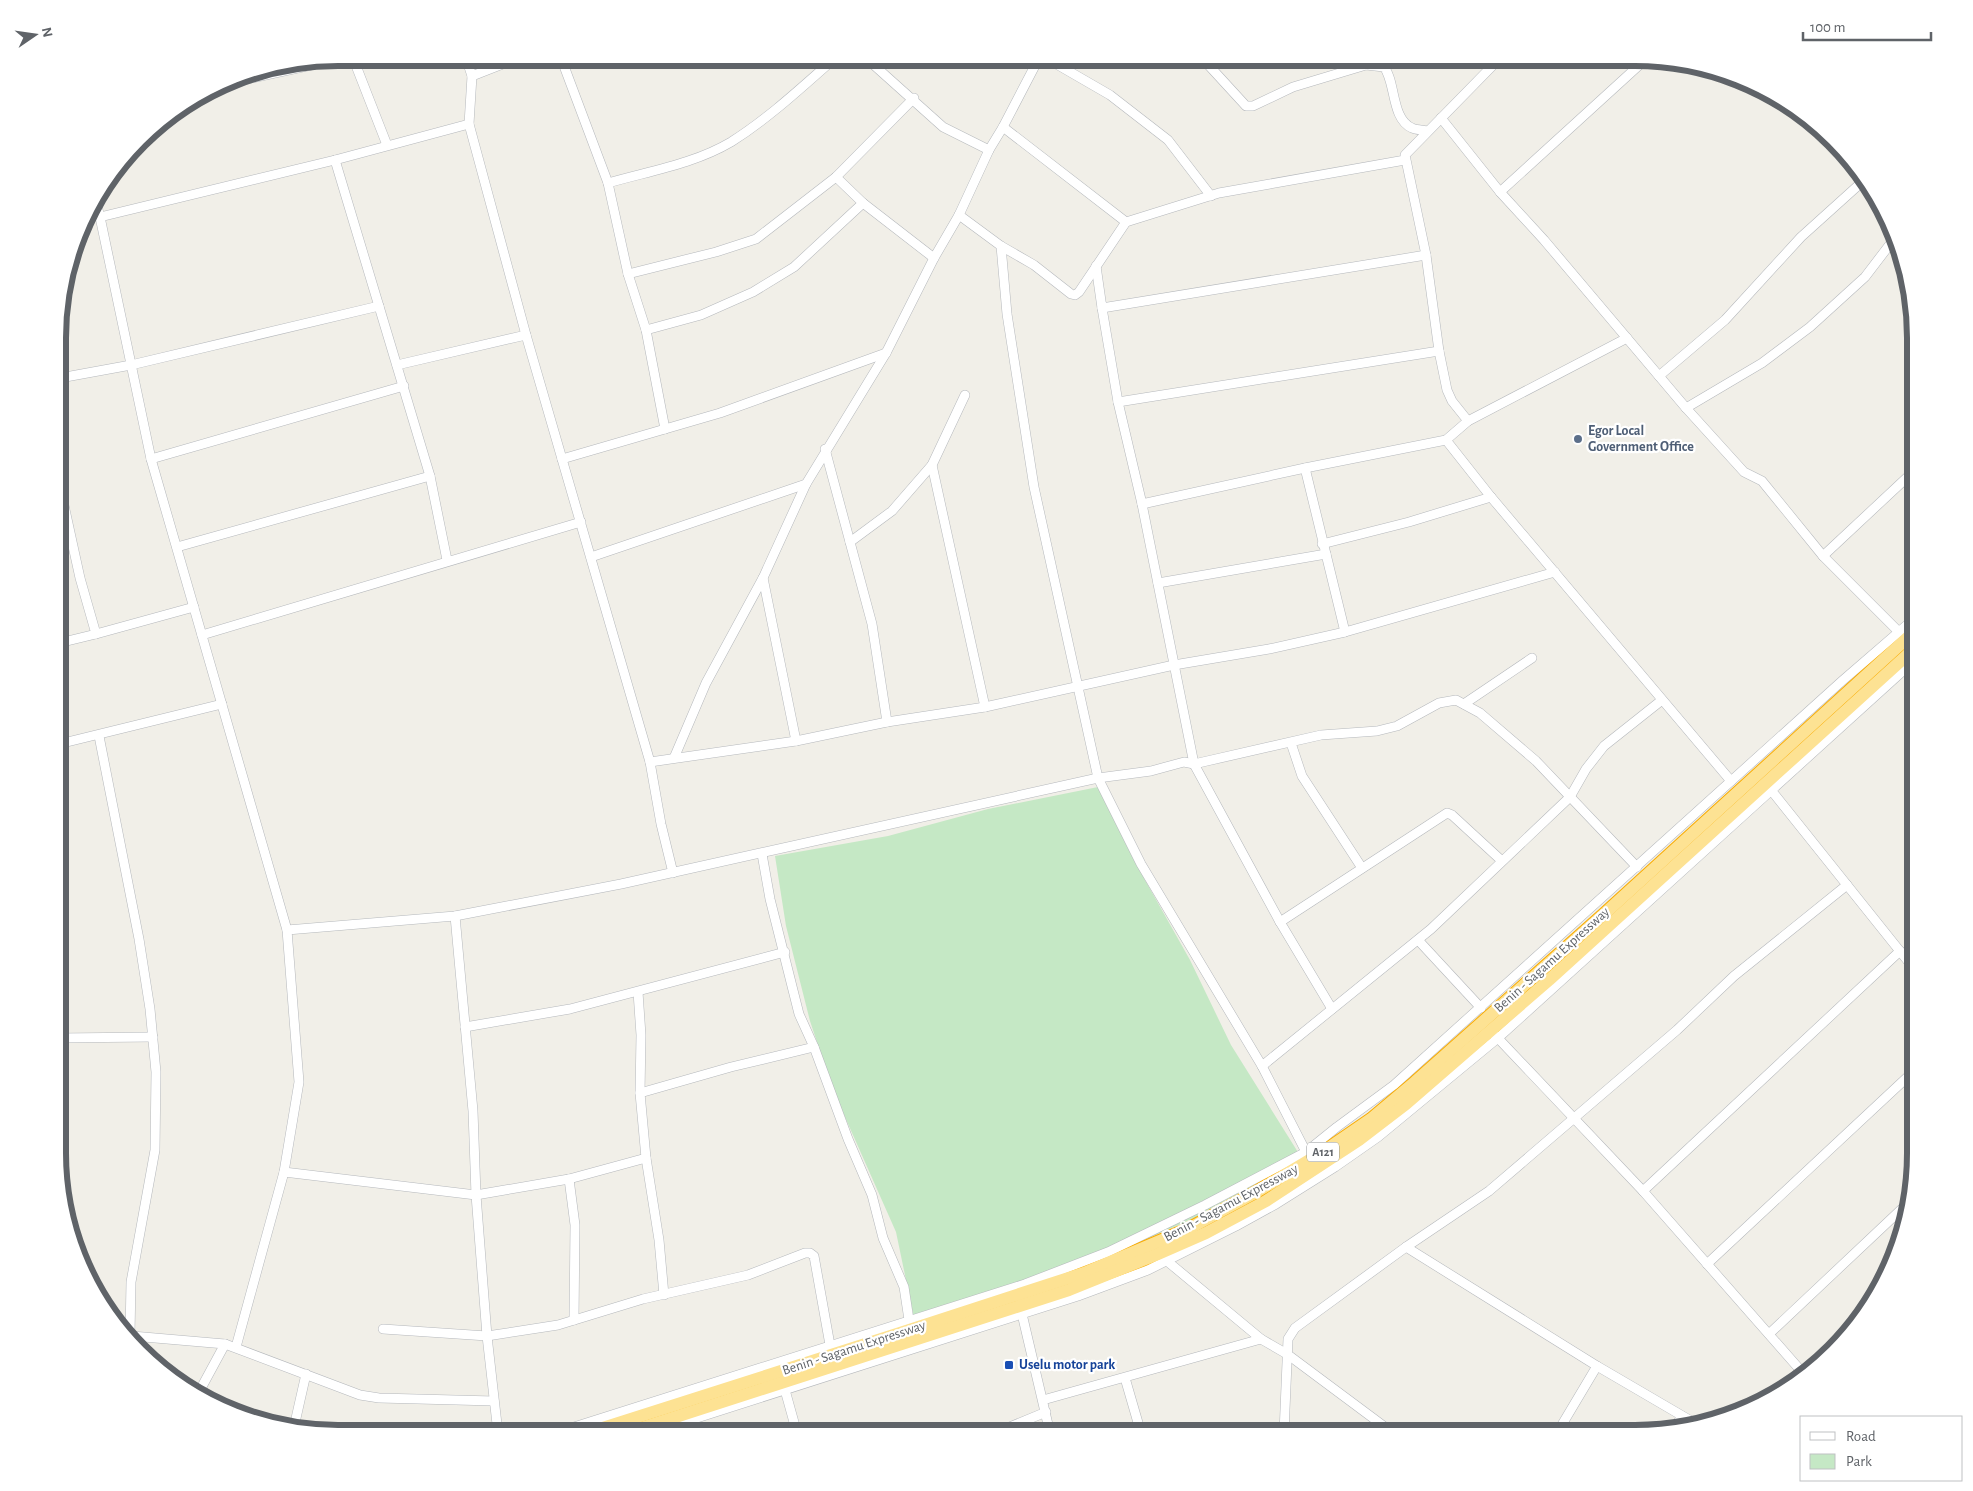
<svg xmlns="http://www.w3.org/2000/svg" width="1973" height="1491" font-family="'Alegreya Sans',sans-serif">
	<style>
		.green { fill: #c5e8c5 }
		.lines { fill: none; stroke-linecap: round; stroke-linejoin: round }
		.minor-casing { stroke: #b5b8bc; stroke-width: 10 }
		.highway-casing { stroke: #f9ab00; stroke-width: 14 }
		.minor { stroke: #fff; stroke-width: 9 }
		.highway { stroke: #fde293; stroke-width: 12 }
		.service-dot { fill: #5c6f8a; stroke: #fff; stroke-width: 2 }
		.transit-dot { fill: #1a4fb4; stroke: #fff; stroke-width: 2 }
		.labels { text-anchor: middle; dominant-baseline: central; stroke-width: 4.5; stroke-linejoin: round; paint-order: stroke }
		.shield { fill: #fff; stroke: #8f9295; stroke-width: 1 }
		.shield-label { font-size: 12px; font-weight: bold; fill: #5f6368 }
		.service-label { font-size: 14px; font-weight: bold; fill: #4e5e75; stroke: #fff; text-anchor: start }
		.street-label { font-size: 14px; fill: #5f6368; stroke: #fff }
		.transit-label { font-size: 14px; font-weight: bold; fill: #164399; stroke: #fff; text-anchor: start }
		.rim { fill: none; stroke: #5f6368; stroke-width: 6 }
	</style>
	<rect width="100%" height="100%" fill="#f1efe8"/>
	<polygon class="green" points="1098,787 1145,880 1190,960 1231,1045 1301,1157 1255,1187 1190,1220 1042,1285 915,1323 896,1232 833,1090 810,1021 786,926 775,856 888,836 988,809"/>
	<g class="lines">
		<g class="minor-casing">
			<g id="minor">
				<polyline points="353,58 387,145"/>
				<polyline points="466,58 472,76 469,124 526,335 650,762 661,824 673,873"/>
				<polyline points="561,58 608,183 628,274 646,330 665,429"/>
				<polyline points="866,58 943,127 989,150"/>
				<polyline points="1026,58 1036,63"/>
				<polyline points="1046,58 1110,95 1168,140 1211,196"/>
				<path d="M1202 58 1246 106H1253L1293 87 1366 65 1384 67C1396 82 1391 119 1412 128 1416 130 1423 130 1428 131"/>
				<polyline points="1358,58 1366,65"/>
				<polyline points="472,76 518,58"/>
				<polyline points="229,83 344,58"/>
				<polyline points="1441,118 1500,192 1544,240 1686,408 1744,472 1762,481 1823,556 1899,632"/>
				<polyline points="1003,127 1126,222 1219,193 1405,160"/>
				<polyline points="335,160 430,476 447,560"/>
				<path d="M608 183C649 171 694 164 731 142 769 118 802 87 835 58"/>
				<polyline points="1500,192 1647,58"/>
				<polyline points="95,199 100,217 151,459 287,930 299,1082 284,1172 236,1347"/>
				<polyline points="863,203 934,258"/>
				<polyline points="959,215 1001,246 1034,265 1071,294 1075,295 1079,292 1126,222"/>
				<polyline points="100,217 335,160 469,124"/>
				<polyline points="1001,246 1007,314 1034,487 1098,778 1141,864 1262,1066 1306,1152"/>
				<polyline points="1096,266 1102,308 1426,255"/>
				<polyline points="628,274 716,252 756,239 836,177 914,98"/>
				<polyline points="1102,308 1118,402 1142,504 1305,468 1446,440 1468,421 1627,338"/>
				<polyline points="646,330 701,315 753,292 794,267 863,203 836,177"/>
				<polyline points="397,365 526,335"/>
				<polyline points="1659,376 1725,320 1801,237 1862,182"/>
				<polyline points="60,378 131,365 379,306"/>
				<polyline points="1118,402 1439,351"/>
				<polyline points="1686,408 1762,363 1810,327 1865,277 1894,239 1897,242"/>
				<polyline points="1468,421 1452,401 1447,390 1439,351 1426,255 1405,155 1500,58"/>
				<polyline points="1446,440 1491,497 1731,781"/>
				<polyline points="825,449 872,624 887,722"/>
				<polyline points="151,459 404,386"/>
				<polyline points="562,459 720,413 886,353"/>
				<polyline points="932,465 985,707"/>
				<polyline points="1305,468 1345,632"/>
				<polyline points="1142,504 1194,764 1280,922 1332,1009"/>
				<polyline points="850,542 892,511 932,465 965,395"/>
				<polyline points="1322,544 1409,522 1491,497"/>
				<polyline points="177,547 430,476"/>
				<polyline points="1823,556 1915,470"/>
				<polyline points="591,557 806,484"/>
				<polyline points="763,578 796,741"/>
				<polyline points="1158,583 1326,554"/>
				<polyline points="96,634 194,607"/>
				<polyline points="202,635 581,522"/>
				<polyline points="59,643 96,634 80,578 60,487"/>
				<polyline points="1464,704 1532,658"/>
				<polyline points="99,736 139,939 150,1009 156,1072 155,1150 131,1282 130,1334"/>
				<polyline points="1291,743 1302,776 1362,868"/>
				<polyline points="59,744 222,704"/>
				<polyline points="674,758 706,683 763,578 806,484 886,353 934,258 959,215 989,150 1003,127 1039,58"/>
				<polyline points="650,762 796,741 887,722 985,707 1174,665 1269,649 1345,632 1555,572"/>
				<polyline points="1771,790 1915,970"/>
				<polyline points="762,854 770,899 799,1014 814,1047 848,1139 872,1195 883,1238 904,1287 909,1320"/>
				<polyline points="455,916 473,1111 476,1195 487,1336 498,1433"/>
				<polyline points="1280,922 1447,813 1452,815 1502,861"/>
				<polyline points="287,930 455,916 621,884 1098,778 1151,771 1184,762 1194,764 1321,735 1377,731 1397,726 1439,703 1456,700 1480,713 1536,761 1637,867"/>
				<polyline points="1418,940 1481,1008"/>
				<polyline points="638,992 641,1035 640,1093 646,1158 659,1240 664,1295"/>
				<polyline points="465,1027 570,1009 785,952"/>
				<polyline points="1494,1034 1643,1191 1802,1372"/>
				<polyline points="58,1038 153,1037"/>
				<polyline points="1262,1066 1431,929 1570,797 1586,769 1604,746 1662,700"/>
				<polyline points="640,1093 731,1067 814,1047"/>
				<polyline points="284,1172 476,1195 569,1179 646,1158"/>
				<polyline points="569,1179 575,1225 574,1320"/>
				<polyline points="1643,1191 1900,951"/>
				<polyline points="1406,1247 1597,1366 1698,1425"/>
				<polyline points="1167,1261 1261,1339 1287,1354 1393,1433"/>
				<polyline points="1707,1264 1915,1070"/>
				<polyline points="1022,1314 1050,1433"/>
				<polyline points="383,1329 487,1336 558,1325 643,1299 748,1275 805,1253 810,1253 814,1256 830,1345"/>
				<polyline points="1769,1334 1907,1204"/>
				<polyline points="132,1336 225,1344 360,1395 379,1398 494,1401"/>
				<polyline points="1125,1378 1141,1433"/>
				<polyline points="785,1390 797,1433"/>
				<polyline points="199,1392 225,1344"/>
				<polyline points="1043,1400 1261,1339"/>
				<polyline points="294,1427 306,1374"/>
				<polyline points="1673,1430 1682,1416"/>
				<polyline points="555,1433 1025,1284 1108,1252 1205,1205 1306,1152 1337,1127 1394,1085 1842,681 1915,618"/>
				<polyline points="650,1433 1078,1296 1148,1270 1236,1226 1276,1204 1335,1167 1378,1137 1498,1038 1915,660"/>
				<polyline points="995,1433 1046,1412"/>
				<polyline points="1284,1433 1288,1339 1295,1328 1406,1247 1489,1191 1677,1030 1734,976 1847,885"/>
				<polyline points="1557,1433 1597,1366"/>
			</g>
		</g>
		<g class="highway-casing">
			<g id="highway">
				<polyline points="587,1433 900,1333 1084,1273 1188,1229 1251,1195 1323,1152 1371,1119 1415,1082 1603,915 1915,631"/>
				<polyline points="626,1433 1069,1290 1158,1254 1206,1233 1266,1201 1359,1140 1406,1104 1549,980 1915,648"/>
			</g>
		</g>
		<use href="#minor" class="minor"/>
		<use href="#highway" class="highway"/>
	</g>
	<circle class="service-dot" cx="1578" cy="439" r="5"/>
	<rect class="transit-dot" x="1004" y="1360" width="10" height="10" rx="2.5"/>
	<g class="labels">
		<rect class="shield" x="1307" y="1142.5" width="32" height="19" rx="4"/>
		<g class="shield-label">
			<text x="1323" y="1152">A121</text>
		</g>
		<g class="service-label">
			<text x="1588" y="431">Egor Local<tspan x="1588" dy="16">Government Office</tspan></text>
		</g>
		<g class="street-label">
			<text transform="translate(1552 960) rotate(-42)">Benin - Sagamu Expressway</text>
			<text transform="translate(1231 1203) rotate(-28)">Benin - Sagamu Expressway</text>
			<text transform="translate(854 1348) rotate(-18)">Benin - Sagamu Expressway</text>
		</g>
		<g class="transit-label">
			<text x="1019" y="1365">Uselu motor park</text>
		</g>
	</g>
	<path d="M0 0H1973V1491H0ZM338 66H1635A272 272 0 0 1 1907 338V1153A272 272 0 0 1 1635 1425H338A272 272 0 0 1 66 1153V338A272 272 0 0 1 338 66Z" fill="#fff" fill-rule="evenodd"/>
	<path class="rim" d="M338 66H1635A272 272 0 0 1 1907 338V1153A272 272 0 0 1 1635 1425H338A272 272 0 0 1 66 1153V338A272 272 0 0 1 338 66Z"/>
	<rect x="1800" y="1416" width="162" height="65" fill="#ffffff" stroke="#bfc1c3"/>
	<rect x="1810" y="1432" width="25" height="8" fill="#ffffff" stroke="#bfc1c3"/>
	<text x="1846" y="1441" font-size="15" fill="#5f6368">Road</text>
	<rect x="1810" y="1454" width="25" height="15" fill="#c5e8c5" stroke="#bfc1c3"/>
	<text x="1846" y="1466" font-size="15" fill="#5f6368">Park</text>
	<g transform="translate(35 35) rotate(77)" stroke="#ffffff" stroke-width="4" paint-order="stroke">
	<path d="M0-4L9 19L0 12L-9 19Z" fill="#5f6368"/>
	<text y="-8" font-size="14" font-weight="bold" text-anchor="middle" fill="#5f6368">N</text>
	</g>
	<path d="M1803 32v8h128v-8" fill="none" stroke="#5f6368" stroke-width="2.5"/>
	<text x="1810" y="32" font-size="15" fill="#5f6368" stroke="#ffffff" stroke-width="4" paint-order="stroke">100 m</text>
</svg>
